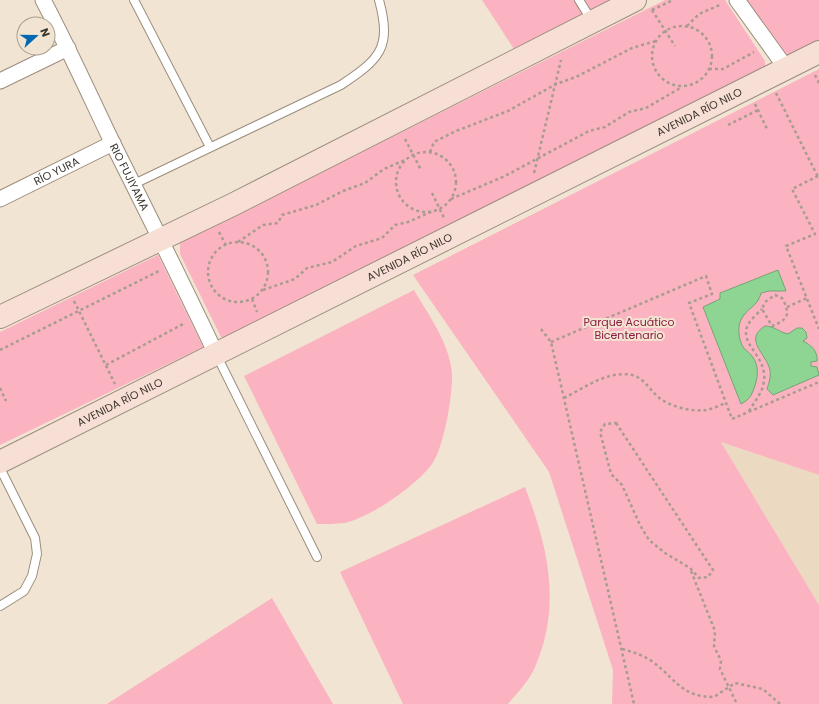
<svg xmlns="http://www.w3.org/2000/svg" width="819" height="704" font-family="Poppins,sans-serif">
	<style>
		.built { fill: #ebdac1 }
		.green { fill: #fcb3c1 }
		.water { fill: #8ed493; stroke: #75a474 }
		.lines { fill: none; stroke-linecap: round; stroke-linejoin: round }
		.lane-casing { stroke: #9b8e7d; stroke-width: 10 }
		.street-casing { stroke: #9b8e7d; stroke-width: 17 }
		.secondary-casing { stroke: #9b8e7d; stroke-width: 24 }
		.path { stroke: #a79c8f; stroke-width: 2.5; stroke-dasharray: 3 3; stroke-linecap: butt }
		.lane { stroke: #fff; stroke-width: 8 }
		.street { stroke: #fff; stroke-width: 15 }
		.secondary { stroke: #f8dfd6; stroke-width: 22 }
		.labels { text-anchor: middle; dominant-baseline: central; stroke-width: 4; stroke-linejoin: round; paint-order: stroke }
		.street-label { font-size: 11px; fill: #3a352d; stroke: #f2e4d2 }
		.park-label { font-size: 11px; fill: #8b1d41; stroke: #f2e4d2 }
	</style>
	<rect width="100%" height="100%" fill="#f2e4d2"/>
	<polygon class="built" points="721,442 819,475 819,605"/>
	<g class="green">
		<polygon points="482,0 610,0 514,49"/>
		<polygon points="665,0 725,0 765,61 765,71 235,341 221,337 180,254 180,243"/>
		<polygon points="746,0 819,0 819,48 797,59 784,55"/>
		<polygon points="819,69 819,475 721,442 819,605 819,704 612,704 613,670 549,472 413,275"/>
		<polygon points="158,255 203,347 0,445 0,332"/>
		<path d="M414 290C429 316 449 342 452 373 453 394 444 447 432 464 417 485 370 518 344 523 335 524 326 524 317 524L244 376Z"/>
		<path d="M525 487C548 547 562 605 535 667 530 680 517 693 508 704H403L340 572Z"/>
		<polygon points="272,598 333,704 107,704"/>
	</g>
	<g class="water">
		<path d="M778 270 786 291H769L761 293C758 307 746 308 741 320 737 327 739 340 743 347 745 350 749 352 752 356 760 366 758 379 753 391 751 397 747 401 741 404L703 307 720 299V293Z"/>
		<path d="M765 326C774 326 779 332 788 334L797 328H802L806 332 807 338 803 341C811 345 818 351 817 361L811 362V366L817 367 819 375 773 395 767 389C769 383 771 377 770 370 766 353 743 340 765 326Z"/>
	</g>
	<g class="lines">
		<g class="lane-casing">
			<g id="lane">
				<polyline points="134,0 210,147"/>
				<polyline points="579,0 592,21"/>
				<path d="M134 184 341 85C380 59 392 48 379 0"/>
				<polyline points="216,354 317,557"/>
				<polyline points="0,468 35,538 37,554 32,576 24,591 0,606"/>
			</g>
		</g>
		<g class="street-casing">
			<g id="street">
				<path id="s1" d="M43 0C68 47 90 96 113 144 148 214 183 284 216 354"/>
				<polyline points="737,0 786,68"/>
				<polyline points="0,81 68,48"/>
				<path id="s2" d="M0 199 113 143"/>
			</g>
		</g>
		<g class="secondary-casing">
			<g id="secondary">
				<polyline points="0,317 234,204 635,0"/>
				<path id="s3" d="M0 462 819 52"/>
			</g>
		</g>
		<g class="path">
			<polyline points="652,10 673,0"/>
			<polyline points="652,10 675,46"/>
			<circle cx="682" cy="56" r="30"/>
			<polyline points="687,26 699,14 722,4"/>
			<polyline points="709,69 723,69 754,52"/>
			<polyline points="815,75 819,83"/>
			<polyline points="776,93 819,179"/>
			<polyline points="755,104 768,131"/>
			<polyline points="728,125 758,110"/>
			<polyline points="405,139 421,170"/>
			<circle cx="426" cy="182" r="30"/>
			<polyline points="430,152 434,142 456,131 508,111 556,84 576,77 632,48 656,41"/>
			<polyline points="534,173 561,60"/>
			<polyline points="818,176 792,189 815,234 786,246 819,329"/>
			<polyline points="432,193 445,220"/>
			<polyline points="451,199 505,176 589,131 605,127 629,112 646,108 682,87"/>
			<polyline points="219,232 226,245"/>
			<circle cx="238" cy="272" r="30"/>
			<polyline points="238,242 263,225 278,223 282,215 316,205 343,191 365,183 384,169 405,160"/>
			<polyline points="263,290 295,279 307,268 332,262 356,246 382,238 395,225 408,222 433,211"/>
			<path d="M775 295 782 298C791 314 788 320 772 326L762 309 765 302Z"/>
			<polyline points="252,299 257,312"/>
			<polyline points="74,301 115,384"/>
			<polyline points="787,307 807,298"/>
			<polyline points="541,329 551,342 634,704"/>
			<polyline points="551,342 706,276 712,294 689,303 732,419 819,382"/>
			<polyline points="0,350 159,271"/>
			<polyline points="106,365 185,323"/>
			<polyline points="0,388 6,401"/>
			<path d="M564 398C584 388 608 370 632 375 642 377 648 387 655 394 666 406 690 412 706 410 713 409 720 405 726 403"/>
			<path d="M749 411C753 404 759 397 762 389 772 361 745 349 746 332 746 323 756 315 762 309"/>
			<polygon points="616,423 713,570 708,577 699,578 690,568 665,553 649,540 640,525 622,485 611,474 600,432 605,424"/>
			<polyline points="691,571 715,631 714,646 721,661 720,669 737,704"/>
			<path d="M622 649C633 652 643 655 653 662 676 679 681 697 714 697L735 683 763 689 780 704"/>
		</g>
		<use href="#lane" class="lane"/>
		<use href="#street" class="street"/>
		<use href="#secondary" class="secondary"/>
	</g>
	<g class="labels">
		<g class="street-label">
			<text stroke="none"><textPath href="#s3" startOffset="782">AVENIDA RÍO NILO</textPath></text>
			<text stroke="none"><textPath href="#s2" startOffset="63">RÍO YURA</textPath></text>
			<text stroke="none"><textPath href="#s1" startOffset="197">RIO FUJIYAMA</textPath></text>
			<text stroke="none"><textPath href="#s3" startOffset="458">AVENIDA RÍO NILO</textPath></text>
			<text stroke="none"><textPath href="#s3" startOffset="134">AVENIDA RÍO NILO</textPath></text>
		</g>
		<g class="park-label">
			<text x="629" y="322">Parque Acuático<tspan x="629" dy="13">Bicentenario</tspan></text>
		</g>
	</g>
	<g transform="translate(36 36) rotate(69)"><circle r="19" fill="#f2e4d2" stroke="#a89e90"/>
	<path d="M0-3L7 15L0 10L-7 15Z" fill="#0167b3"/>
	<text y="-6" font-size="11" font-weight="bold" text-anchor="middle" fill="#3a352d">N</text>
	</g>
</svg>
